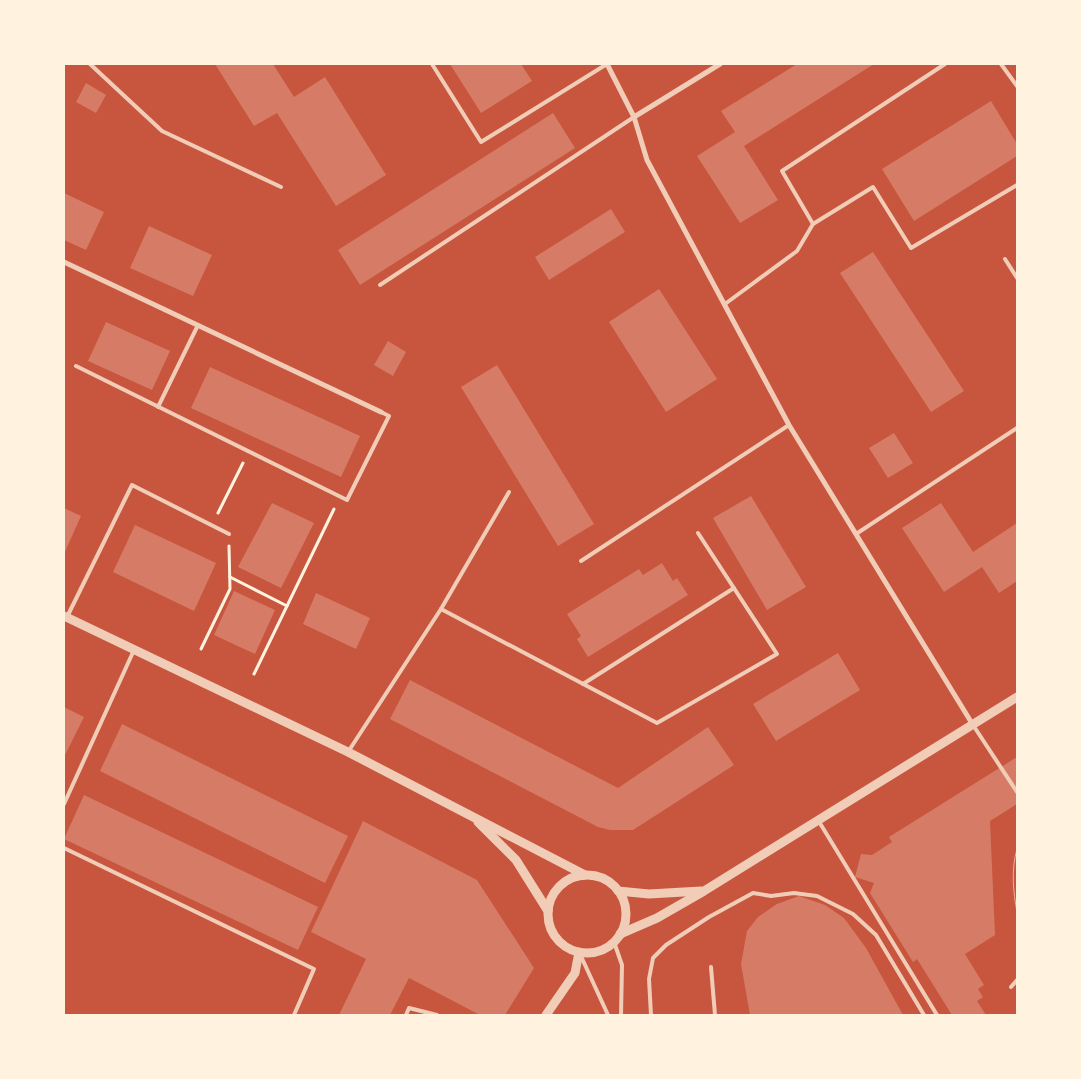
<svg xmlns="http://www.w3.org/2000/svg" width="1081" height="1079" font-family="'PT Sans',sans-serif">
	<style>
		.building { fill: #d67c66 }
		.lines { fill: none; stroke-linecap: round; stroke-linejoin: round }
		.path { stroke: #fff3e0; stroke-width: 3 }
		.service { stroke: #f1ccb7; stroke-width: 4 }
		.minor { stroke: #f1ccb7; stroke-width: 5 }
		.tertiary { stroke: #f1ccb7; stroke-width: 9 }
		.tram { stroke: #e9b49f; stroke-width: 1 }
	</style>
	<rect width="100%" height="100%" fill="#c8553d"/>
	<g class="building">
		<polygon points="215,64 273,64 294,97 325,77 386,175 336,206 277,113 254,126"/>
		<polygon points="450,64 521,64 532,81 481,113"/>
		<polygon points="797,64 874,64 744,146 778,200 740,223 697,156 735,132 721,111"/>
		<polygon points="86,83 106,95 96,113 76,102"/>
		<polygon points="991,101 1017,144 1017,156 914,221 882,169"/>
		<polygon points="553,113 575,148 360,285 338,250"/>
		<polygon points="64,193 104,212 86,250 64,240"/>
		<polygon points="611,209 625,232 549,280 535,257"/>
		<polygon points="149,226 212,255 193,296 130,268"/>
		<polygon points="873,252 964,391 931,412 840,273"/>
		<polygon points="659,289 717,379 666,412 609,322"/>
		<polygon points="106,322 170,351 152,390 88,361"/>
		<polygon points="388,341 406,352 393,376 374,365"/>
		<polygon points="497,365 594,524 558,546 461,387"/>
		<polygon points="210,367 360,436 341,477 191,408"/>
		<polygon points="894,433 913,463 888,478 869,448"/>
		<polygon points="751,496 806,587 767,610 713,518"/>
		<polygon points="272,503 314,523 281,588 238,567"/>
		<polygon points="941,503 973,552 1017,523 1017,581 999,593 982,567 944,592 902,528"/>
		<polygon points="64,508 81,516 64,554"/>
		<polygon points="135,525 216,563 194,611 113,572"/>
		<polygon points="662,563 673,581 677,578 688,595 588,657 577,639 581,636 567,614 639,569 643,575"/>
		<polygon points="234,591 275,610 255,654 214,635"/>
		<polygon points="316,593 370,618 356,649 303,624"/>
		<polygon points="838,653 860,690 776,741 753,704"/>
		<polygon points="410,680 618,788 708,727 734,765 633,830 610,830 598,827 390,719"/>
		<polygon points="64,707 84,717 64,757"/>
		<polygon points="122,724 348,836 325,883 100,771"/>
		<polygon points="1017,757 1017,804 990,821 995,935 965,954 984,985 978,989 983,997 977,1001 986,1015 952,1015 917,959 913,962 870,893 874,883 855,877 861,854 872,855 892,842 889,837"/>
		<polygon points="84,795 318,907 298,950 64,839"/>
		<polygon points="363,821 477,880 534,968 505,1015 480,1015 409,978 390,1015 339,1015 366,959 311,932"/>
		<polygon points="799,896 825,905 844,918 866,948 903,1015 750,1015 741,964 747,931 758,917 777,904"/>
	</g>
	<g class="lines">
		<g class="path">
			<polyline points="218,513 243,463"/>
			<polyline points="230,577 287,606"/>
			<polyline points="201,649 230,589 229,546"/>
			<polyline points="254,674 334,509"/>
		</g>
		<g class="service">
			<polyline points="90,64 162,131 281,187"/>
			<polyline points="432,64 481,142 607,64"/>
			<polyline points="1001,64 1017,86"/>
			<polyline points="813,224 782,171 945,64"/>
			<polyline points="1005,259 1017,278"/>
			<polyline points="380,285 634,117"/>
			<polyline points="725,304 797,251 813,224 873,187 911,248 1017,185"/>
			<polyline points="76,366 347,500 389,416 381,412"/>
			<polyline points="158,407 198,325"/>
			<polyline points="856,534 1017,428"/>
			<polyline points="581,561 789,425"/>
			<polyline points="441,609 509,492"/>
			<polyline points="67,617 132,485 229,534"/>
			<polyline points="583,684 734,588"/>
			<polyline points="973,725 1017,792"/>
			<polyline points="348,752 441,609 657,723 777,654 698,533"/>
			<polyline points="64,804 134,650"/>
			<polyline points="818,820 937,1015"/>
			<polyline points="64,848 314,969 294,1015"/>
			<polyline points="614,942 622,965 621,1015"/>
			<polyline points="580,954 608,1015"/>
			<polyline points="711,967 715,1015"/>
			<polyline points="1011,987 1017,980"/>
			<polyline points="406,1015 409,1008 437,1015"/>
			<polyline points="651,1015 649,979 653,958 666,945 709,917 753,893 771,896 794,893 817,896 853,914 876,935 924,1015"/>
		</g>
		<g class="minor">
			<polyline points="607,64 634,117 647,160 789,425 973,725"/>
			<polyline points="634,117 720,64"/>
			<polyline points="64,262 381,412"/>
		</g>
		<g class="tertiary">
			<polyline points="64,616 348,752 585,875"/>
			<polyline points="478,822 516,860 548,911"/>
			<circle cx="587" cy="914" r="39"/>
			<polyline points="618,891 649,894 701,891"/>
			<polyline points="620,934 657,918 704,891 1017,697"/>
			<polyline points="546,1015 575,973 579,952"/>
		</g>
		<path class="tram" d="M1017 849C1011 870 1013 891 1017 912"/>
	</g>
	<rect width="1081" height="1079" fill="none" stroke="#fff3e0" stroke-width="130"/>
</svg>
